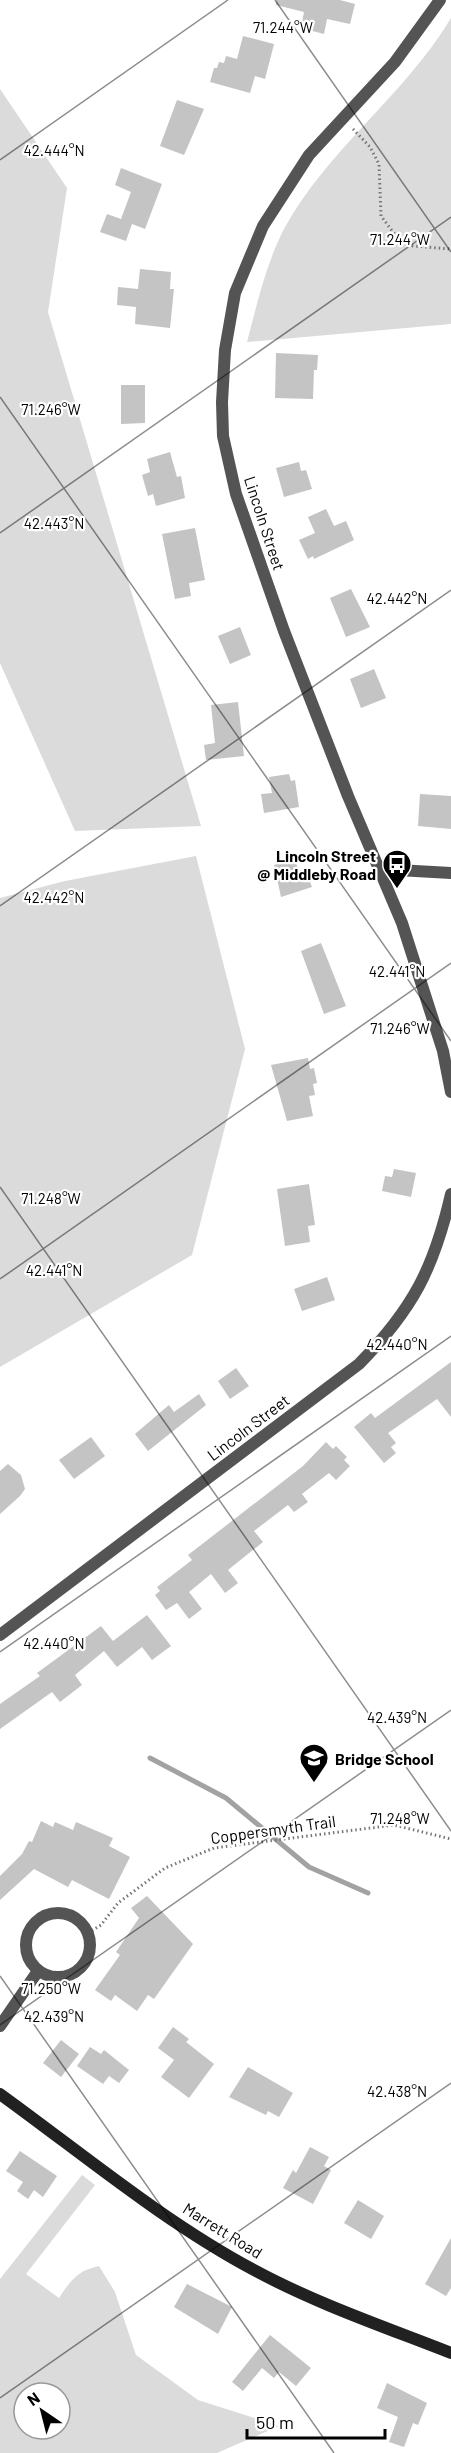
<svg xmlns="http://www.w3.org/2000/svg" width="451" height="2453" font-family="Barlow,sans-serif">
	<style>
		.green { fill: #dbdbdb; fill-rule: evenodd }
		.lines { fill: none; stroke-linecap: round; stroke-linejoin: round }
		.stream { stroke: #a2a2a2; stroke-width: 5 }
		.building { fill: #c4c4c4 }
		.path { stroke: #767676; stroke-width: 3; stroke-dasharray: 1.5 3; stroke-linecap: butt }
		.minor { stroke: #545454; stroke-width: 12 }
		.tertiary { stroke: #545454; stroke-width: 12 }
		.secondary { stroke: #212121; stroke-width: 12 }
		.ticks { fill: none; stroke: #000; stroke-width: 1.5; stroke-opacity: 0.45 }
		.labels { text-anchor: middle; dominant-baseline: central; stroke-width: 4.5; stroke-linejoin: round; paint-order: stroke }
		.street-label { font-size: 16px; fill: #000; stroke: #fff }
		.poi-label { font-size: 16px; font-weight: bold; fill: #000; stroke: #fff; text-anchor: end }
		.ticks-label { font-size: 15px; text-anchor: middle; fill: #000; stroke: #fff; stroke-width: 4.5; stroke-linejoin: round; paint-order: stroke }
	</style>
	<rect width="100%" height="100%" fill="#fff"/>
	<g class="green">
		<path d="M451 18V324L247 342C257 304 266 264 284 229 327 150 405 95 451 18Z"/>
		<polygon points="0,89 67,188 48,312 201,826 75,831 0,663"/>
		<polygon points="196,856 245,1049 192,1255 0,1367 0,898 65,881"/>
		<path d="M82 2175 95 2185 26 2274 59 2298C70 2281 78 2270 99 2266L115 2292 136 2355 198 2400 279 2426 217 2453H0V2279ZM24 2393H60V2429H24Z"/>
	</g>
	<g class="lines">
		<polyline class="stream" points="150,1758 226,1798 309,1867 368,1893"/>
	</g>
	<g class="building">
		<polygon points="276,0 340,0 355,4 350,24 327,19 324,34 301,28 304,12 276,5"/>
		<polygon points="243,36 274,44 265,79 255,76 250,93 210,82 214,68 217,68 219,62 224,63 226,56 237,59"/>
		<polygon points="177,100 204,109 184,155 160,146"/>
		<polygon points="121,168 162,184 145,229 132,224 126,241 100,232 107,214 121,219 131,192 115,185"/>
		<polygon points="140,269 171,272 170,289 174,289 170,328 135,324 136,307 117,305 118,287 138,289"/>
		<polygon points="276,353 318,355 317,370 314,370 313,399 275,398"/>
		<polygon points="121,385 145,385 145,423 121,424"/>
		<polygon points="170,452 177,477 181,476 185,498 156,506 153,494 148,496 142,475 150,472 147,459"/>
		<polygon points="299,462 301,471 306,470 312,489 284,497 276,468"/>
		<polygon points="326,509 334,526 346,521 354,540 314,559 313,556 308,559 299,540 315,533 308,517"/>
		<polygon points="195,528 205,580 189,583 191,596 175,599 162,534"/>
		<polygon points="351,589 370,627 346,637 330,598"/>
		<polygon points="240,627 251,655 230,664 218,636"/>
		<polygon points="374,669 386,698 361,708 350,679"/>
		<polygon points="238,702 244,756 206,760 204,745 215,743 211,705"/>
		<polygon points="289,774 291,781 295,780 299,807 264,813 261,794 272,793 269,777"/>
		<polygon points="420,794 451,796 451,829 418,826"/>
		<polygon points="294,858 299,871 305,869 312,887 281,897 274,865"/>
		<polygon points="321,943 346,1006 324,1014 301,951"/>
		<polygon points="308,1058 310,1069 314,1068 317,1083 313,1084 315,1095 309,1096 313,1116 287,1121 271,1065"/>
		<polygon points="394,1169 416,1173 411,1197 382,1191 385,1176 392,1177"/>
		<polygon points="309,1184 315,1225 308,1226 310,1242 285,1246 277,1189"/>
		<polygon points="327,1277 335,1300 302,1311 294,1289"/>
		<polygon points="451,1362 451,1417 437,1399 388,1433 396,1443 391,1447 396,1453 384,1463 354,1427 371,1413 375,1418"/>
		<polygon points="236,1368 249,1386 230,1399 218,1381"/>
		<polygon points="199,1394 206,1405 148,1451 135,1434 169,1405 174,1412"/>
		<polygon points="91,1437 105,1456 74,1479 59,1460"/>
		<polygon points="326,1442 333,1449 336,1446 347,1457 344,1460 350,1466 336,1480 329,1473 302,1494 308,1502 294,1512 288,1505 254,1531 263,1542 228,1570 238,1583 225,1593 211,1574 189,1592 202,1609 189,1619 177,1603 166,1610 155,1595 160,1591 157,1587 192,1560 188,1555 303,1466"/>
		<polygon points="8,1464 21,1475 25,1489 20,1496 0,1514 0,1471"/>
		<polygon points="147,1615 171,1646 152,1660 142,1647 117,1667 104,1651 75,1675 82,1685 60,1702 52,1692 0,1729 0,1704 40,1676 37,1673 101,1626 113,1641"/>
		<polygon points="41,1821 53,1827 55,1822 73,1830 76,1822 113,1838 109,1846 130,1857 109,1899 72,1880 68,1887 34,1869 0,1900 0,1876 22,1854 29,1841 32,1842"/>
		<polygon points="147,1896 193,1944 154,1999 148,1995 137,2011 115,1995 111,2001 95,1990 120,1955 116,1952 139,1918 131,1908"/>
		<polygon points="173,2027 189,2039 186,2042 214,2064 189,2098 161,2077 174,2060 158,2048"/>
		<polygon points="61,2040 79,2054 61,2077 43,2063"/>
		<polygon points="90,2047 101,2054 104,2050 129,2070 119,2083 109,2076 103,2084 77,2066"/>
		<polygon points="248,2067 293,2093 279,2117 268,2111 266,2115 229,2097"/>
		<polygon points="310,2147 329,2157 324,2166 331,2170 313,2204 283,2188 293,2170 296,2173"/>
		<polygon points="20,2151 57,2176 43,2197 34,2190 28,2199 17,2191 23,2182 6,2171"/>
		<polygon points="358,2200 384,2216 371,2239 344,2223"/>
		<polygon points="451,2238 451,2288 446,2296 425,2284"/>
		<polygon points="187,2284 232,2307 218,2334 174,2307"/>
		<polygon points="270,2335 311,2368 296,2386 279,2372 274,2378 262,2368 243,2391 232,2382"/>
		<polygon points="387,2383 427,2403 418,2425 413,2423 404,2447 389,2442 398,2417 377,2408"/>
	</g>
	<g class="lines">
		<g class="path">
			<polyline points="353,129 370,147 379,164 381,216 396,236 413,246 451,249"/>
			<polyline points="88,1933 101,1925 118,1903 165,1868 214,1848 394,1825 451,1839"/>
		</g>
		<g class="minor">
			<polyline points="380,869 451,873"/>
			<circle cx="58" cy="1945" r="32"/>
			<polyline points="0,2026 38,1971"/>
		</g>
		<g class="tertiary">
			<polyline points="440,0 395,62 309,155 263,226 235,293 225,350 222,402 223,436 236,494 284,631 348,796 402,923 443,1051 451,1092"/>
			<path d="M0 1635 359 1364C413 1309 434 1268 451 1194"/>
		</g>
		<path class="secondary" d="M0 2094C83 2154 164 2222 254 2270 317 2304 385 2327 451 2353"/>
	</g>
	<path class="ticks" d="M275 0 451 252M0 160 228 0M0 397 451 1041M0 533 451 217M0 906 451 590M0 1187 451 1831M0 1279 451 963M0 1652 451 1336M0 1976 334 2453M0 2025 451 1710M0 2398 451 2083"/>
	<defs>
		<g id="bus-pin" transform="scale(1.5)"><path d="M0 17L-7.5 6A9.5 9.5 0 1 1 7.5 6Z" fill="#000" stroke="#fff"/><path d="M-5-6H5V4H4V6H2V4H-2V6H-4V4H-5ZM-3.5-4V0h7V-4ZM-3.5 1.2v1.5H-2V1.2ZM2 1.2v1.5H3.5V1.2Z" fill="#fff"/></g>
		<g id="school-pin" transform="scale(1.5)"><path d="M0 17L-7.5 6A9.5 9.5 0 1 1 7.5 6Z" fill="#000" stroke="#fff"/><path d="M0-5L7-2L0 1L-7-2ZM-4 1L0 2.5L4 1V4Q0 6-4 4Z" fill="#fff"/></g>
	</defs>
	<g fill-rule="evenodd">
		<use href="#bus-pin" x="397" y="864"/>
		<use href="#school-pin" x="314" y="1758"/>
	</g>
	<g class="labels">
		<g class="street-label">
			<text transform="translate(265 523) rotate(72)">Lincoln Street</text>
			<text transform="translate(248 1427) rotate(-37)">Lincoln Street</text>
			<text transform="translate(273 1829) rotate(-8)">Coppersmyth Trail</text>
			<text transform="translate(223 2230) rotate(32)">Marrett Road</text>
		</g>
		<g class="poi-label">
			<text x="376" y="855">Lincoln Street<tspan x="376" dy="18">@ Middleby Road</tspan></text>
			<text x="335" y="1758" text-anchor="start">Bridge School</text>
		</g>
	</g>
	<g class="ticks-label">
		<text x="283" y="33">71.244°W</text>
		<text x="54" y="156">42.444°N</text>
		<text x="400" y="245">71.244°W</text>
		<text x="51" y="415">71.246°W</text>
		<text x="54" y="529">42.443°N</text>
		<text x="397" y="604">42.442°N</text>
		<text x="54" y="903">42.442°N</text>
		<text x="397" y="977">42.441°N</text>
		<text x="400" y="1034">71.246°W</text>
		<text x="51" y="1204">71.248°W</text>
		<text x="54" y="1276">42.441°N</text>
		<text x="397" y="1350">42.440°N</text>
		<text x="54" y="1649">42.440°N</text>
		<text x="397" y="1723">42.439°N</text>
		<text x="400" y="1824">71.248°W</text>
		<text x="51" y="1994">71.250°W</text>
		<text x="54" y="2022">42.439°N</text>
		<text x="397" y="2097">42.438°N</text>
	</g>
	<g transform="translate(42 2411) rotate(325)"><circle r="28" fill="#ffffff" stroke="#999999" stroke-width="1.5"/>
	<path d="M0-4.5L10 22L0 15L-10 22Z" fill="#000000"/>
	<text y="-9" font-size="16" font-weight="bold" text-anchor="middle" fill="#000000">N</text>
	</g>
	<path d="M247 2429v9h138v-9" fill="none" stroke="#000000" stroke-width="3"/>
	<text x="256" y="2429" font-size="18" fill="#000000" stroke="#ffffff" stroke-width="4.5" paint-order="stroke">50 m</text>
</svg>
